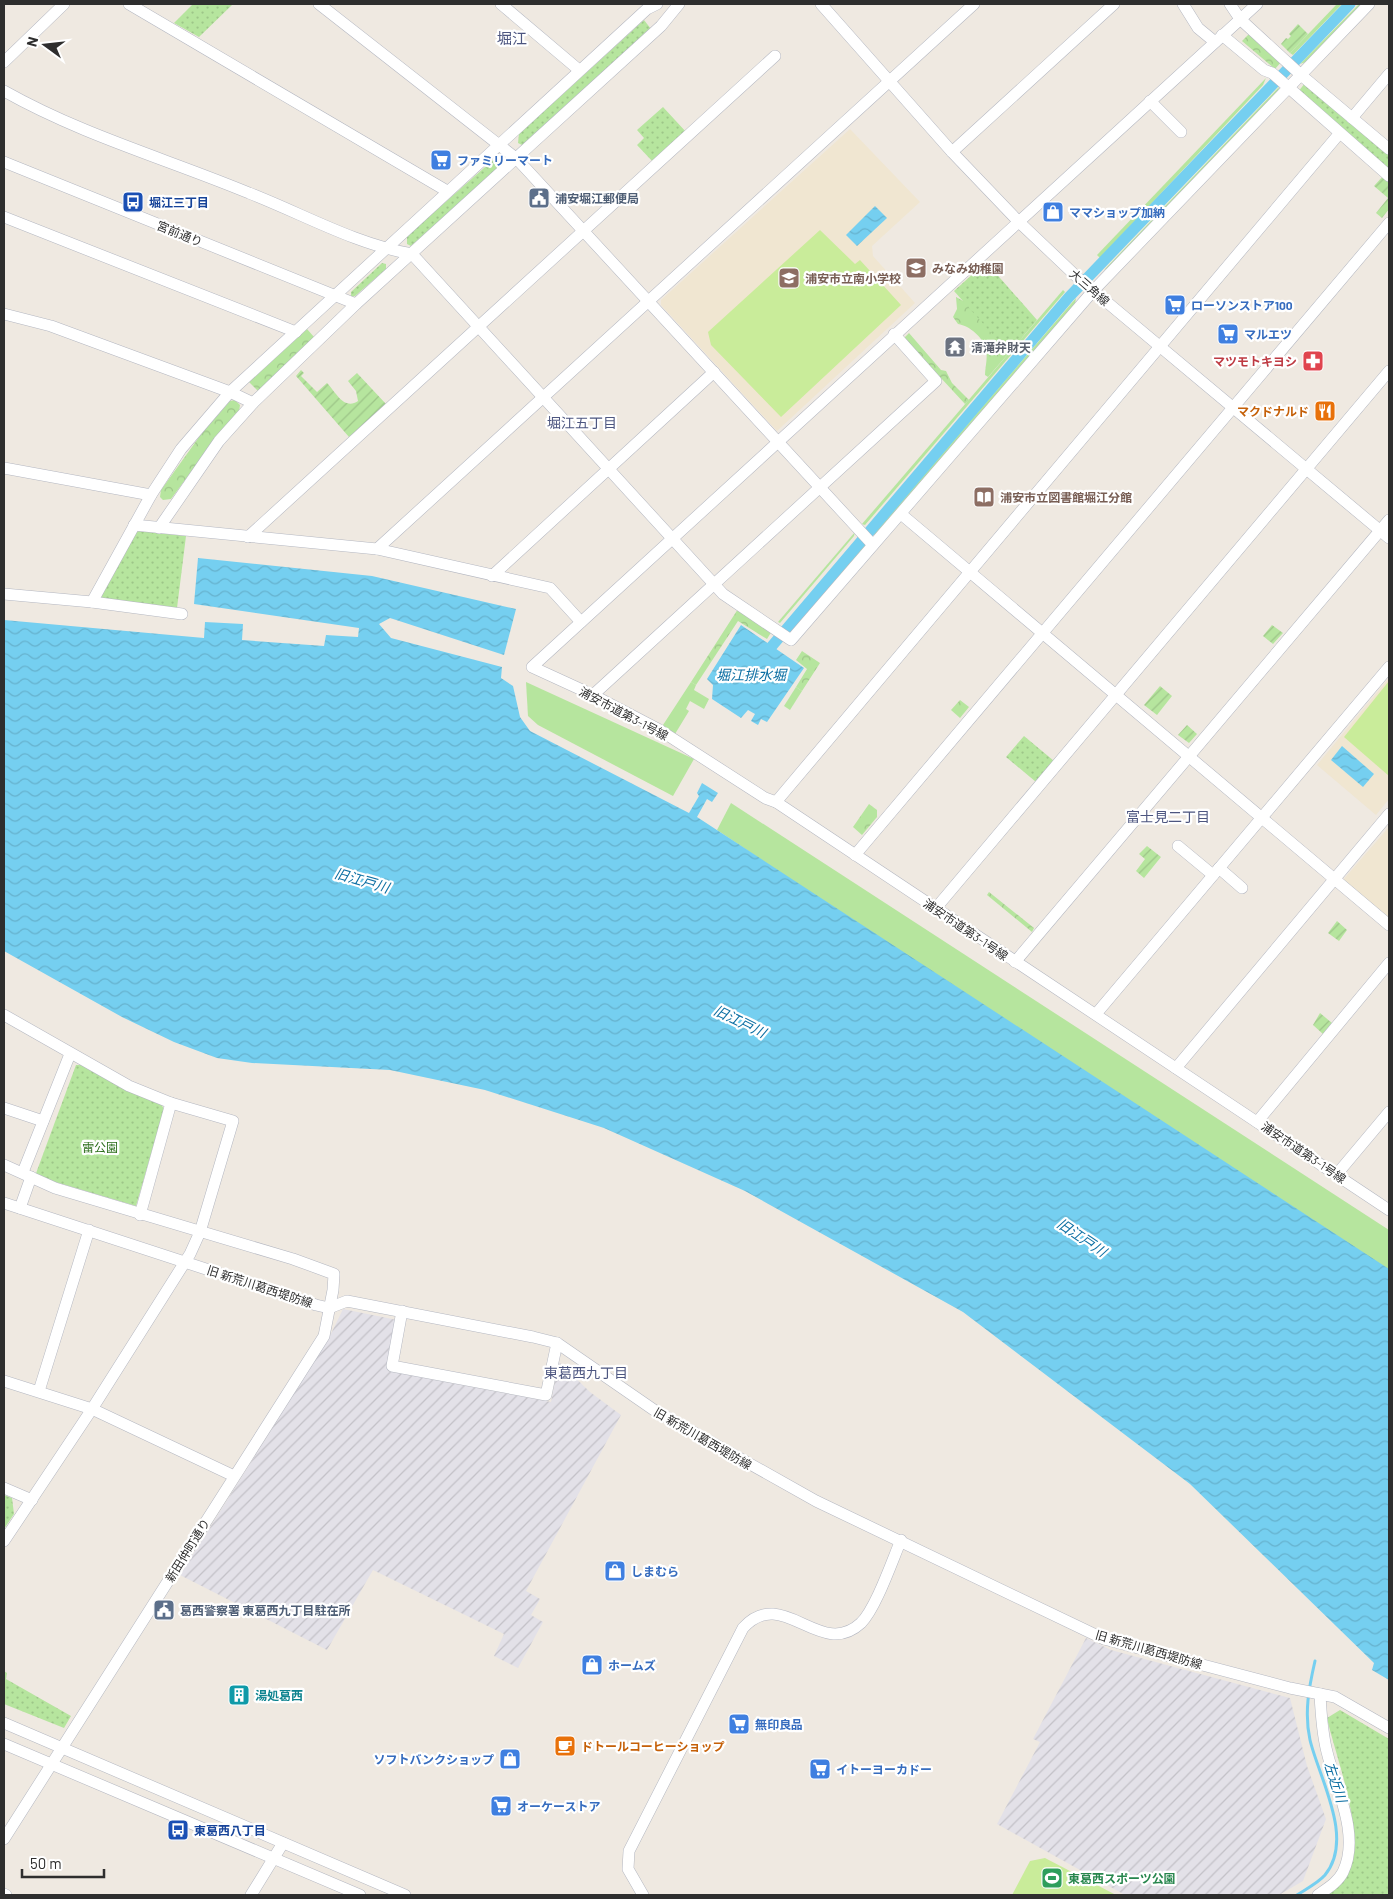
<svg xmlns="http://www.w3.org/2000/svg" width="1393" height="1899" font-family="Barlow,'Noto Sans JP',sans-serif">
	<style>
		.industrial { fill: url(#industrial-furrows) }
		.education { fill: #f0e6d1 }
		.grass { fill: #b6e59e }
		.forest { fill: url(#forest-crowns) }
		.park { fill: url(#park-dots) }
		.garden { fill: url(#garden-furrows) }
		.pitch { fill: #c9ec9a }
		.water { fill: url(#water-waves) }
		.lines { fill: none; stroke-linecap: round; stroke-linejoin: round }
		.stream { stroke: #75cff0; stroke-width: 3 }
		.canal { stroke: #75cff0; stroke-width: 11 }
		.minor-casing { stroke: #b4b7c1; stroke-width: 12 }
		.minor { stroke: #fff; stroke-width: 11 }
		.labels { text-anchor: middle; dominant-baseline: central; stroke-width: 4.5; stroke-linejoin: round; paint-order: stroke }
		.shop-label { font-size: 12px; font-weight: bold; fill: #366cbe; stroke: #fff; text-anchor: start }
		.service-label { font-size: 12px; font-weight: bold; fill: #4e5e75; stroke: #fff; text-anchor: start }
		.transit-label { font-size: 12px; font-weight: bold; fill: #164399; stroke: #fff; text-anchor: start }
		.street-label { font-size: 12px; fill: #2e2e2e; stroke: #fff }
		.education-label { font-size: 12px; font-weight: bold; fill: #785e54; stroke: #fff; text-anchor: start }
		.worship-label { font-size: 12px; font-weight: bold; fill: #5b616d; stroke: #fff; text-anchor: start }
		.health-label { font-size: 12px; font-weight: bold; fill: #be3a42; stroke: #fff; text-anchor: end }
		.food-label { font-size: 12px; font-weight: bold; fill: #c56008; stroke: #fff; text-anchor: end }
		.park-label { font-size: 12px; fill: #2c6e1b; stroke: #fff }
		.culture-label { font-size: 12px; font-weight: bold; fill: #0d838f; stroke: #fff; text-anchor: start }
		.leisure-label { font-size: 12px; font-weight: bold; fill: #27864d; stroke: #fff; text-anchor: start }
		.neighbourhood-label { font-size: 14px; fill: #4d5680; stroke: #fff }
		.water-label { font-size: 14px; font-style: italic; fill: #0d6fa3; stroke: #fff }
		.quarter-label { font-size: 15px; fill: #4d5680; stroke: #fff }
	</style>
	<defs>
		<pattern id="industrial-furrows" width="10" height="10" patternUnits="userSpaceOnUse" patternTransform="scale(1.25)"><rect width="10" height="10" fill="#e3e1e8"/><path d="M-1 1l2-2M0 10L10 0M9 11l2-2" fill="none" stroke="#c3c1c7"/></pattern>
		<pattern id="forest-crowns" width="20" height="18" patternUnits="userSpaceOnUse" patternTransform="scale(1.25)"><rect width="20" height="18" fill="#b6e59e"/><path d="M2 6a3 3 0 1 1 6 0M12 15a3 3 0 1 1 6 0" fill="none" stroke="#9dc588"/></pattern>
		<pattern id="park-dots" width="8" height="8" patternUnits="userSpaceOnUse" patternTransform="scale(1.25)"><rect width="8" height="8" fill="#b6e59e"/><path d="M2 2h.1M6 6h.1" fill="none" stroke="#9dc588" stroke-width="1.8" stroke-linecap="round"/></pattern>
		<pattern id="garden-furrows" width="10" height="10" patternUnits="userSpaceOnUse" patternTransform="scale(1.25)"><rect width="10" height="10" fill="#b6e59e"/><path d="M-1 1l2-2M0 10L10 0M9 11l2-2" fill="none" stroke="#9dc588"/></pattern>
		<pattern id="water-waves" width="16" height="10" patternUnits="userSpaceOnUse" patternTransform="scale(1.25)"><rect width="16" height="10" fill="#75cff0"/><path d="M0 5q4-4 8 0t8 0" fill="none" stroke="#66b2ce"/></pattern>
	</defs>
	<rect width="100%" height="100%" fill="#efe9e1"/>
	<g class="industrial">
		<polygon points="343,1309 397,1320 388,1371 551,1402 559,1362 590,1392 621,1415 526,1591 540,1599 531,1615 543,1622 518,1668 494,1656 504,1634 373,1570 327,1650 180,1575 328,1340"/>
		<polygon points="1086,1638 1111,1650 1290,1698 1307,1766 1326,1819 1303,1881 1279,1895 1125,1895 997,1824 1040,1742 1033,1739"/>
	</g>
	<g class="education">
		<polygon points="850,129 920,202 872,246 873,256 915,303 777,431 661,305 661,300"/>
		<polygon points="1389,678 1389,799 1376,815 1317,765"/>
		<polygon points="1389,827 1389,918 1343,880"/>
	</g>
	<g class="grass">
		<polygon points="1337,4 1342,4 1293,55 1290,53"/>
		<polygon points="1359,4 1362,4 1306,62 1300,64"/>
		<polygon points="1266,78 1263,85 1100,258 1097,255"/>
		<polygon points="1279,87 1278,92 1112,266 1104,270"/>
		<polygon points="1063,290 1065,292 865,525 862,524"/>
		<polygon points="1076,298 1075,304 876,535 873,534"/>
		<polygon points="855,532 854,536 780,623 778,622"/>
		<polygon points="865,543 865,547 792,631 790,630"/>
		<polygon points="526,682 694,759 673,796 538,725 528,716"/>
		<polygon points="691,682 696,685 694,690 709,699 704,709 690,701 686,709 689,711 675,734 663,725"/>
		<polygon points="796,687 802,691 790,710 784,706"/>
		<polygon points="731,803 1389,1230 1389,1280 717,830"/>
	</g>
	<g class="forest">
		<polygon points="1250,33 1282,61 1275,69 1242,41"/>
		<path d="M956 297 1021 333 1022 338 988 377 985 375C985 368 988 357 986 350 983 337 970 326 958 324L953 317 957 309Z"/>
		<polygon points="307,329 314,337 258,391 249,382"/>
		<polygon points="909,333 941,370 946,371 952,383 969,400 965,404 904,338"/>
		<polygon points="235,400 240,405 239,412 216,438 171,499 163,500 160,497 161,490 202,433 230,401"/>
		<polygon points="738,609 772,631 767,639 738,621 696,685 691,682"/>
		<polygon points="802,651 820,663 802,691 796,687 807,669 796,660"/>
		<polygon points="960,700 969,707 960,718 951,710"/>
		<polygon points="869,804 877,810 877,817 862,835 853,827"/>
		<polygon points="989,892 1034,928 1032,932 987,895"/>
	</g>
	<g class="park">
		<polygon points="193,4 233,4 199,37 174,23"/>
		<polygon points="644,20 651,29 527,143 522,145 518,143 519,134"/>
		<polygon points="1305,83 1389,152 1389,170 1298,92"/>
		<polygon points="663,107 687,133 653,162 637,145 644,138 637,130"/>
		<polygon points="493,160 499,166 498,169 411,246 407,244 407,236"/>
		<polygon points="986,262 1037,320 1009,353 954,291"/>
		<polygon points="382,263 386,264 386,269 355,296 351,297 351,292"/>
		<polygon points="139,531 186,536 177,608 102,598 100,595 134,534"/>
		<polygon points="1024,736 1054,761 1036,782 1006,757"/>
		<polygon points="76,1065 82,1065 161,1104 164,1109 136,1206 35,1176"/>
		<polygon points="4,1495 12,1498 14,1514 4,1529"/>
		<polygon points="4,1671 7,1673 6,1679 71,1716 64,1728 4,1704"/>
		<path d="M1340 1710 1389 1739V1895H1327C1335 1889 1344 1883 1348 1873 1367 1834 1336 1759 1327 1718Z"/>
	</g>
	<g class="garden">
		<polygon points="1298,24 1308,34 1290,53 1281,44 1286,38 1288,39 1291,36 1289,34"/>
		<polygon points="1383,176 1389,182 1389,209 1382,218 1376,213 1388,198 1374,186"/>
		<path d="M301 370 304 373 301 376 317 392 327 383C335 391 344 411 358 401L356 391 348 381 357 373 386 404 349 437 296 376Z"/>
		<polygon points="1272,625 1283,633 1273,644 1263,636"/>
		<polygon points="1160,686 1172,696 1157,715 1144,705"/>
		<polygon points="1187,725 1197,734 1189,743 1178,735"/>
		<polygon points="1147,846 1161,857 1144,878 1136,871 1145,859 1139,854"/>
		<polygon points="1337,921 1347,930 1339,941 1328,933"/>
		<polygon points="1320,1013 1332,1023 1323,1034 1313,1025"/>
	</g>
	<g class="pitch">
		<polygon points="820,230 855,264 860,260 901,305 781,417 711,345 708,332"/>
		<polygon points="1389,681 1389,776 1344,737"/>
		<polygon points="1045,1858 1116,1895 1012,1895 1030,1861"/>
	</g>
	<g class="water">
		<polygon points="875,206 887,218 857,246 846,235"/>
		<polygon points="198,558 372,576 516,609 504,655 390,618 379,624 391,638 502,667 501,678 513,686 520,717 530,731 689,813 699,796 697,793 702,783 718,793 712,802 707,799 697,817 1389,1269 1389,1680 1372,1670 1374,1663 1190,1484 963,1312 745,1191 604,1128 485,1090 390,1070 252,1063 217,1058 174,1042 122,1017 4,951 4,620 204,638 205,622 243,624 242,640 324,646 326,635 358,637 359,628 194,604"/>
		<polygon points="741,625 804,668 767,722 761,719 758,725 751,721 755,714 748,710 741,718 712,699 713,685 707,679"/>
		<polygon points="1342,746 1374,774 1363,787 1331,760"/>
	</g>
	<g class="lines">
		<path class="stream" d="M1297 1895C1306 1889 1318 1883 1325 1875 1355 1839 1319 1778 1310 1740 1304 1713 1309 1687 1315 1661"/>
		<polyline class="canal" points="772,646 1069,297 1350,4"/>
		<g class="minor-casing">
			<g id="minor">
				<polyline points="129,4 447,191"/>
				<polyline points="319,4 517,159 873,545"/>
				<polyline points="501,4 579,70"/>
				<polyline points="821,4 952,152 1018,221 1078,278 1389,538"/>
				<polyline points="1183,4 1198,28 1215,42"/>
				<polyline points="1230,4 1240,19 1301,75 1389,149"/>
				<polyline points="1257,4 532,667 593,695 658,729 765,798 776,802 1389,1210"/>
				<polyline points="1222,35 1264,70 1272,73 1389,176"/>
				<polyline points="4,62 64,4"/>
				<path d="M4 91C82 135 167 159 249 193 303 214 355 244 412 254L723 594 791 640 1093 291 1369 4"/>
				<polyline points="1150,101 1181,132"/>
				<polyline points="1352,118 1389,74"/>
				<polyline points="952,152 1114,4"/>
				<polyline points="4,162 356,304"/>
				<polyline points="4,217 296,332"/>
				<polyline points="4,314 51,326 230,392 253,403"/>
				<polyline points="4,468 151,495"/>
				<polyline points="901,514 1389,925"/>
				<polyline points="134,525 377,549 550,588 581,622"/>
				<polyline points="159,528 219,441 253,403 356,304 661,26 679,4"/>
				<polyline points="248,537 775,56"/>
				<polyline points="377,549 974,4"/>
				<polyline points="492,576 714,372"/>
				<polyline points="4,594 92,602 151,495 181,449 230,392 647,9 657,4"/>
				<polyline points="92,602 182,614"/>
				<polyline points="593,695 936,381 894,334"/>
				<polyline points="776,802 1339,134"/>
				<polyline points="1178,846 1213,875"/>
				<polyline points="855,855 1389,223"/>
				<polyline points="1219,868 1242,888"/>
				<polyline points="936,908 1389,371"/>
				<polyline points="1015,962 1389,520"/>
				<polyline points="1096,1014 1389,667"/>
				<polyline points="4,1015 129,1086 171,1103 233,1121 200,1232 190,1254 92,1409 4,1541"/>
				<polyline points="1176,1068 1389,814"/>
				<polyline points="4,1108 43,1121"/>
				<polyline points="1257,1122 1389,963"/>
				<polyline points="4,1165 55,1188 293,1259 334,1274 333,1290 324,1336 4,1839"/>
				<polyline points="23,1172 70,1054"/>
				<polyline points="1337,1174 1389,1112"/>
				<polyline points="4,1203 316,1305 329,1308 347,1301 533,1337 557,1343 654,1410 816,1501 1104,1639 1290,1688 1335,1697 1389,1728"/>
				<polyline points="20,1208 31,1177"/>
				<polyline points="140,1215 171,1103"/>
				<polyline points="402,1311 392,1366 546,1395 557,1343"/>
				<polyline points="4,1381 92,1409 234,1476"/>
				<polyline points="39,1391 89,1230"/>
				<polyline points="4,1488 32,1500"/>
				<polyline points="4,1723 405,1895"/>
				<polyline points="4,1744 360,1895"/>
				<polyline points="4,1894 6,1895"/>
				<polyline points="251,1895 283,1843"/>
				<path d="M643 1895 628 1869 629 1851 743 1628C783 1584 820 1661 861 1623 876 1608 892 1561 901 1540"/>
				<path d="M1318 1895C1328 1888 1338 1882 1343 1872 1361 1835 1335 1786 1327 1752 1322 1733 1321 1714 1320 1694"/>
			</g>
		</g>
		<use href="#minor" class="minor"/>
	</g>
	<defs>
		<g id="supermarket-square" transform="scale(1.125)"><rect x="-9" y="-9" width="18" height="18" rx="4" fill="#3f7fe0" stroke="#fff"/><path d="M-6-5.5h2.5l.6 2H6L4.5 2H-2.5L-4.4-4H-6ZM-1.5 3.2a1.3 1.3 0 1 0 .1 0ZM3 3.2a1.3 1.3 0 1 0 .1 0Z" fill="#fff"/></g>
		<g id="civic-square" transform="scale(1.125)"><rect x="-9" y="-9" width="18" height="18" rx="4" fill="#5c6f8a" stroke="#fff"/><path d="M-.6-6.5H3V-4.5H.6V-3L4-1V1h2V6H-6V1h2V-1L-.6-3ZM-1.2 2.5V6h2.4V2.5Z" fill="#fff"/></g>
		<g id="bus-square" transform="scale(1.125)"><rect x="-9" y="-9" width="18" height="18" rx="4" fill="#1a4fb4" stroke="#fff"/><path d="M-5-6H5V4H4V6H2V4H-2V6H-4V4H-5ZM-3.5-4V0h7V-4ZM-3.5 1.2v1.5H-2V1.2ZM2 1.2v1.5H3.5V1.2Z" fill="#fff"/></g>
		<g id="shop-square" transform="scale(1.125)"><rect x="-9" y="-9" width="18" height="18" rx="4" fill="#3f7fe0" stroke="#fff"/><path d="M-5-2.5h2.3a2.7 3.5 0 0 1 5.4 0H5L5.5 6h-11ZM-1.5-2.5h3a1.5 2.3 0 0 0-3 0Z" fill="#fff"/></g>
		<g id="school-square" transform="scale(1.125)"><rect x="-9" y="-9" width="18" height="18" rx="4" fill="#8d6e63" stroke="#fff"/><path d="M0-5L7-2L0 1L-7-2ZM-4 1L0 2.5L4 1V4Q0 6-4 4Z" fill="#fff"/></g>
		<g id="temple-square" transform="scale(1.125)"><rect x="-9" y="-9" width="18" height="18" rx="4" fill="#6b7280" stroke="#fff"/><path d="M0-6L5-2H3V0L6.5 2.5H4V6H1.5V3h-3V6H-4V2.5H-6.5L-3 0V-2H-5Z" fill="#fff"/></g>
		<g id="pharmacy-square" transform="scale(1.125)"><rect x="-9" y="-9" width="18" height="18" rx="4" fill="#e0444e" stroke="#fff"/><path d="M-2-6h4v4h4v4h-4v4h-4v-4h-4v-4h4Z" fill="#fff"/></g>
		<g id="restaurant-square" transform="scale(1.125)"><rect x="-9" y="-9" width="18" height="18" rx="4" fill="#e8710a" stroke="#fff"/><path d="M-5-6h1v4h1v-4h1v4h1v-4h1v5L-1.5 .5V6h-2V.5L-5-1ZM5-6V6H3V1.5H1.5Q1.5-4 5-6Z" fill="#fff"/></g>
		<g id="library-square" transform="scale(1.125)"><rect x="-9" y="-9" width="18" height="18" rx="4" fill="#8d6e63" stroke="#fff"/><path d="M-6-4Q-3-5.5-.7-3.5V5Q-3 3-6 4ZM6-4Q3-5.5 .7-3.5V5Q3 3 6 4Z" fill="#fff"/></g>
		<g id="building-square" transform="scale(1.125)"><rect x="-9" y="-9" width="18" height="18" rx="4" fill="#0f9aa8" stroke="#fff"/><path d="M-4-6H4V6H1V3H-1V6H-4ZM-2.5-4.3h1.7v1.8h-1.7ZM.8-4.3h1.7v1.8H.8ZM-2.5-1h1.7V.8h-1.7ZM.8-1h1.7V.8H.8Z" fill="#fff"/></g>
		<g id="cafe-square" transform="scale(1.125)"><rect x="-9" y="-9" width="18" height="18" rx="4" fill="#e8710a" stroke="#fff"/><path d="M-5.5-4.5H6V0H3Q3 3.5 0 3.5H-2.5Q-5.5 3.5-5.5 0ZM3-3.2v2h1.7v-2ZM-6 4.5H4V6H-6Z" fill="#fff"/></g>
		<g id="stadium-square" transform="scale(1.125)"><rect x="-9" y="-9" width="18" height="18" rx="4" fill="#2e9e5b" stroke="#fff"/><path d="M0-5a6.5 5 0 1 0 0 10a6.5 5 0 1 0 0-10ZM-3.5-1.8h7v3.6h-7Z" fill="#fff"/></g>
	</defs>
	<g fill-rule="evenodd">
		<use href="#supermarket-square" x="441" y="160"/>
		<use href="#civic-square" x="539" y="198"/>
		<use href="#bus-square" x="133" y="202"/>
		<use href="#shop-square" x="1053" y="212"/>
		<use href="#school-square" x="916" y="268"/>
		<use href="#school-square" x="789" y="278"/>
		<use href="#supermarket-square" x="1175" y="305"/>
		<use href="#supermarket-square" x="1228" y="334"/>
		<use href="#temple-square" x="955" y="347"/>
		<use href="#pharmacy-square" x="1313" y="361"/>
		<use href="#restaurant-square" x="1325" y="411"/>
		<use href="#library-square" x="984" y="497"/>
		<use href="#shop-square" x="615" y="1571"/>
		<use href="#civic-square" x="164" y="1610"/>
		<use href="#shop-square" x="592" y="1665"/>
		<use href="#building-square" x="239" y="1695"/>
		<use href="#supermarket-square" x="739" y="1724"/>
		<use href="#cafe-square" x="565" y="1746"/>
		<use href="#shop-square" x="510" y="1759"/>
		<use href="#supermarket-square" x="820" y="1769"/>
		<use href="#supermarket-square" x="501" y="1806"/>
		<use href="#bus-square" x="178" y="1830"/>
		<use href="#stadium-square" x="1052" y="1878"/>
	</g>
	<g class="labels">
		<g class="shop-label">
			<text x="457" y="160">ファミリーマート</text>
			<text x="1069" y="212">ママショップ加納</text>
			<text x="1191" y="305">ローソンストア100</text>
			<text x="1244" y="334">マルエツ</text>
			<text x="631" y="1571">しまむら</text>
			<text x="608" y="1665">ホームズ</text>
			<text x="755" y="1724">無印良品</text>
			<text x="494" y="1759" text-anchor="end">ソフトバンクショップ</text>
			<text x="836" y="1769">イトーヨーカドー</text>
			<text x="517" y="1806">オーケーストア</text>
		</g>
		<g class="service-label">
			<text x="555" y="198">浦安堀江郵便局</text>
			<text x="180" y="1610">葛西警察署 東葛西九丁目駐在所</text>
		</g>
		<g class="transit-label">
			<text x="149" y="202">堀江三丁目</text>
			<text x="194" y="1830">東葛西八丁目</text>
		</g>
		<g class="street-label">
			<text transform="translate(180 233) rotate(22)">宮前通り</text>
			<text transform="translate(1090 287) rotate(41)">大三角線</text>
			<text transform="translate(624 713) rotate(28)">浦安市道第3-1号線</text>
			<text transform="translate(966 929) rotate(34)">浦安市道第3-1号線</text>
			<text transform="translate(1304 1152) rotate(34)">浦安市道第3-1号線</text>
			<text transform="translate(260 1286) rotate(18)">旧 新荒川葛西堤防線</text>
			<text transform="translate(703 1438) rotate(30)">旧 新荒川葛西堤防線</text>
			<text transform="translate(187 1550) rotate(-58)">新田仲町通り</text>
			<text transform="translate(1149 1649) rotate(16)">旧 新荒川葛西堤防線</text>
		</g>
		<g class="education-label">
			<text x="932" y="268">みなみ幼稚園</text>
			<text x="805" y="278">浦安市立南小学校</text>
			<text x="1000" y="497">浦安市立図書館堀江分館</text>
		</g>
		<g class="worship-label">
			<text x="971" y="347">清滝弁財天</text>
		</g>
		<g class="health-label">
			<text x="1297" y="361">マツモトキヨシ</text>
		</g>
		<g class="food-label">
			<text x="1309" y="411">マクドナルド</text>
			<text x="581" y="1746" text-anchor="start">ドトールコーヒーショップ</text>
		</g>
		<g class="park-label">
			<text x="100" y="1147">雷公園</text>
		</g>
		<g class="culture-label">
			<text x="255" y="1695">湯処葛西</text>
		</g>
		<g class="leisure-label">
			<text x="1068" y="1878">東葛西スポーツ公園</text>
		</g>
		<g class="neighbourhood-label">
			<text x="582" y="422">堀江五丁目</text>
			<text x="1168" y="816">富士見二丁目</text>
			<text x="586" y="1372">東葛西九丁目</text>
		</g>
		<g class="water-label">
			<text x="751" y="674">堀江排水堀</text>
			<text transform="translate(362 880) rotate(16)">旧江戸川</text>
			<text transform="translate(740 1021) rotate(26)">旧江戸川</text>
			<text transform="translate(1082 1237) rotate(34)">旧江戸川</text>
			<text transform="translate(1336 1782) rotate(72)">左近川</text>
		</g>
		<g class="quarter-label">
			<text x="512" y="38">堀江</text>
		</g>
	</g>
	<rect width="1393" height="1899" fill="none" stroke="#2e2e2e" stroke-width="10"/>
	<g transform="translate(45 45) rotate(285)" stroke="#ffffff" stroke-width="4" paint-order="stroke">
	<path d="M0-4L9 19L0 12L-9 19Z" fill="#2e2e2e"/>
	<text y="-8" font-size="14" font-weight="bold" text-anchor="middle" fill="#2e2e2e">N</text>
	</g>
	<path d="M22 1869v8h82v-8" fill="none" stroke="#2e2e2e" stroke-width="2.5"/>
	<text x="30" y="1869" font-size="15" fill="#2e2e2e" stroke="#ffffff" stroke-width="4" paint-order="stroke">50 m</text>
</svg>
